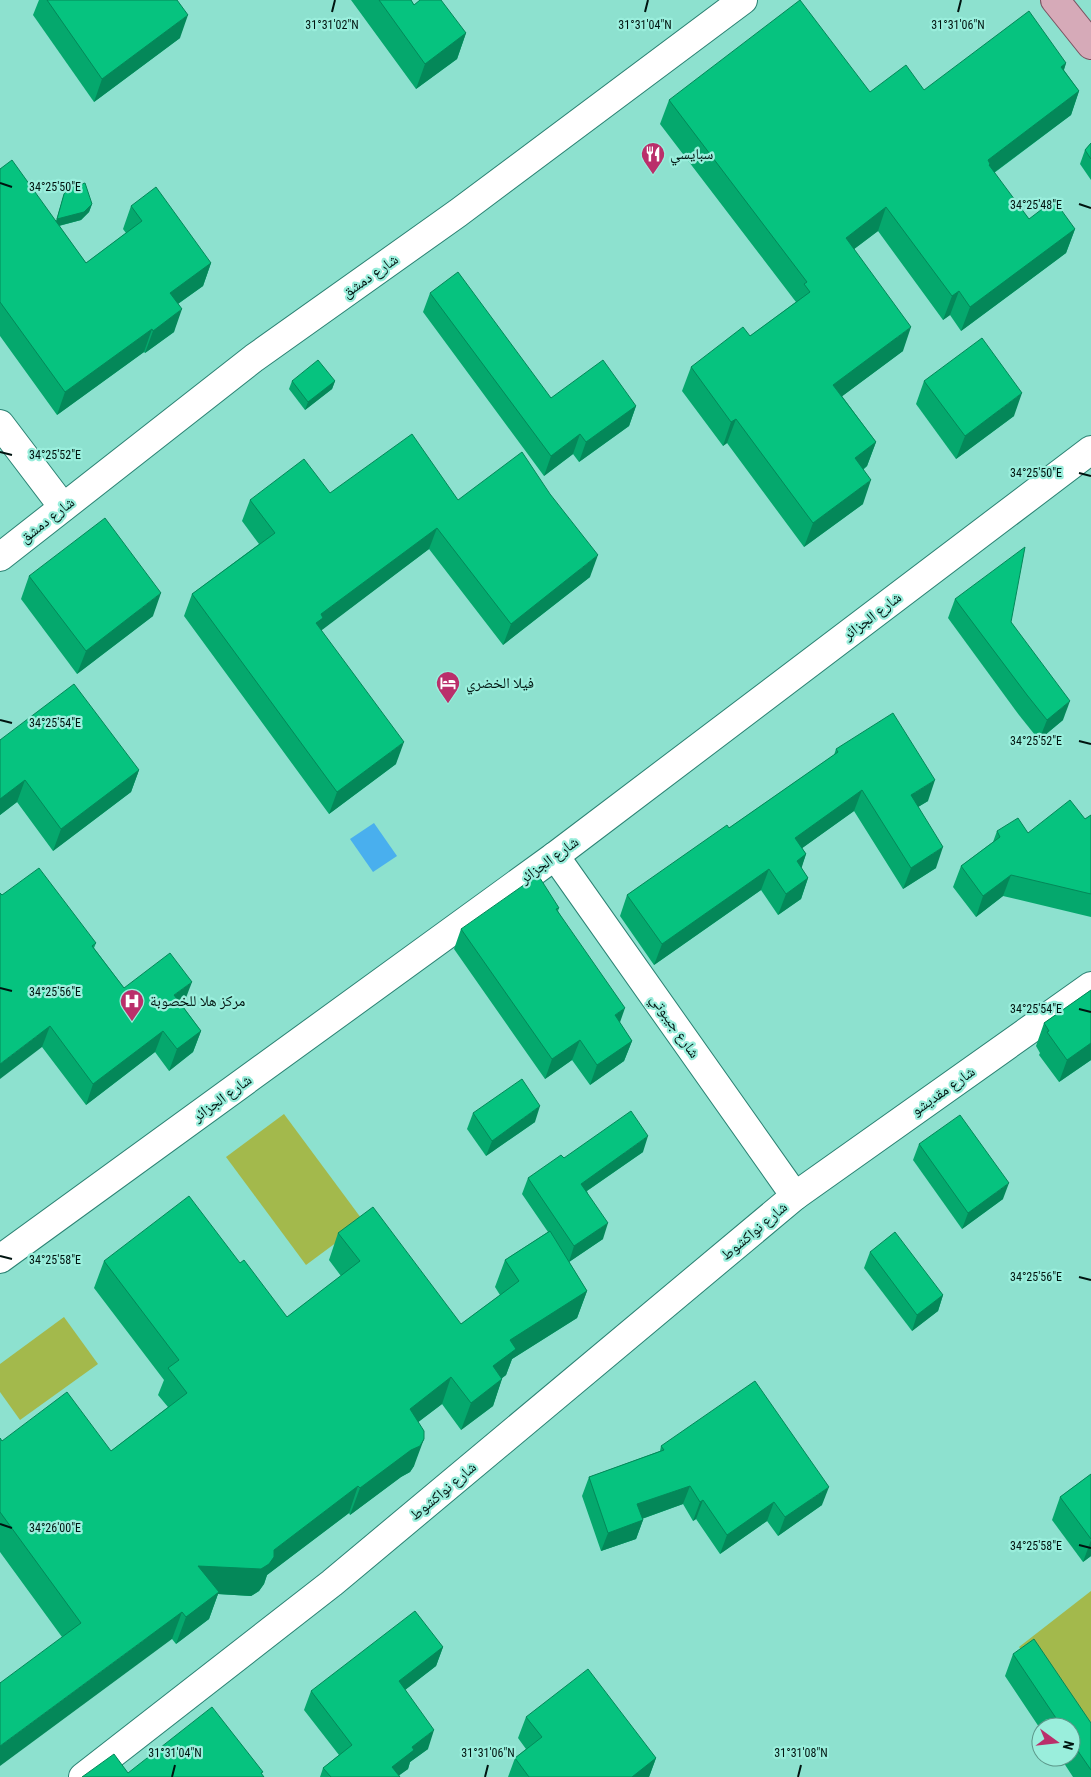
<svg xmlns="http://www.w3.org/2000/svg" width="1091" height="1777" font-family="'Roboto Condensed','Noto Naskh Arabic',sans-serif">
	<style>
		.green { fill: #a3b94c }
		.water { fill: #49afee }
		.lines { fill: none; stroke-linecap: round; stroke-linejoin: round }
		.minor-casing { stroke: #2b8273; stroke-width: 30 }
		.major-casing { stroke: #79515f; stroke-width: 30 }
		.minor { stroke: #fff; stroke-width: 28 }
		.major { stroke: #d6aab8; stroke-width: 28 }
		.wall { fill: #05a86d }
		.shaded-wall { fill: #048859 }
		.building { fill: #06c37f; stroke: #048859 }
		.ticks { fill: none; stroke: #001410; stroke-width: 2 }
		.labels { text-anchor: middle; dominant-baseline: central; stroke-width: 4.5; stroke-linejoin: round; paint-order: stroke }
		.poi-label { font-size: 15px; fill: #001410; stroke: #9aeedc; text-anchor: start }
		.street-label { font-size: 15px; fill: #001410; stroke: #9aeedc }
		.ticks-label { font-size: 12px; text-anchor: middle; fill: #001410; stroke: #9aeedc; stroke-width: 4.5; stroke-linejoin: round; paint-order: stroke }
	</style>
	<rect width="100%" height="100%" fill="#8de1cf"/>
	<g class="green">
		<polygon points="284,1114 364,1222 306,1265 226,1157"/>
		<polygon points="64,1317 98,1364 20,1420 0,1392 0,1364"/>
		<polygon points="1091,1591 1091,1739 1019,1647"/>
	</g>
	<polygon class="water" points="374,823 397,856 373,872 350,839"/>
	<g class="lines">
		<g class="minor-casing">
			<g id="minor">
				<polyline points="0,424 63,507"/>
				<polyline points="0,557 254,358 458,213 743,0"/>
				<polyline points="555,856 795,1196"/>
				<polyline points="0,1259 555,856 1091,450"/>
				<polyline points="83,1777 332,1583 795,1196 1091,986"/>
			</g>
		</g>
		<g class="major-casing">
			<polyline id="major" points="1055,0 1091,45"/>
		</g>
		<use href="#minor" class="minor"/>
		<use href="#major" class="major"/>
	</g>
	<g class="wall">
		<polygon points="39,0 177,0 180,38 94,102 33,15"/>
		<polygon points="351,0 411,0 414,5 466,33 457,59 416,89"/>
		<polygon points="1066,63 1064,70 1079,91 1071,115 994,173 1029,219 1075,229 1066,253 961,331 950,315 943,320 878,231 854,249 903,351 842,396 876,442 867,466 864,469 863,504 804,547 727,443 723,446 682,391 691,367 750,336 796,302 660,124 669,100 924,90"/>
		<polygon points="1091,143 1091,180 1080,164 1085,150"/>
		<polygon points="0,169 56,221 64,194 92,204 89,212 81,220 59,226 86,263 126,233 123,229 131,206 211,263 203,286 178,304 174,332 145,353 144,352 57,415 0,336"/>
		<polygon points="430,293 551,398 636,406 629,426 579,462 573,454 544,476 423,312"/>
		<polygon points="292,381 335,381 332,389 305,410 289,389"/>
		<polygon points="924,381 1014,416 956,459 916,404"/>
		<polygon points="330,493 458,500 590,577 503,645 429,549 321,630 396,764 329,814 184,616 192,594 259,544 242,521 250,500"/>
		<polygon points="29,576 153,616 77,674 21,599"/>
		<polygon points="955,599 1011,622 1063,720 1039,740 1019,715 948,618"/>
		<polygon points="0,740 139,770 131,792 53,851 17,802 0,815"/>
		<polygon points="836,749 928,801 918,807 936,868 903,889 854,811 802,848 806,854 801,868 808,878 801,899 778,915 761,890 654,965 620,916 627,895 729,828 834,755"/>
		<polygon points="1091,815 1091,917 1003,896 976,917 953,887 961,866 993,842 997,831 1028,833 1085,819"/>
		<polygon points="2,895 96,943 94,948 124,988 184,1003 182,1005 201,1031 193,1052 169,1071 155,1052 86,1105 42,1047"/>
		<polygon points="559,908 558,911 620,1023 632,1041 624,1061 590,1085 572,1060 545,1079 454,949 461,929"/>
		<polygon points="1091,990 1091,1060 1059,1082 1039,1055 1040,1053 1036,1046 1044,1023"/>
		<polygon points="473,1113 535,1122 486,1156 467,1129"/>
		<polygon points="919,1144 1003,1199 962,1229 913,1160"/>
		<polygon points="643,1152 587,1191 603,1239 569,1262 587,1291 577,1318 512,1359 506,1375 502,1378 493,1406 461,1430 442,1404 418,1422 414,1466 410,1472 401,1477 350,1515 349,1513 267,1575 264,1584 259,1591 251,1596 218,1594 209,1619 176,1644 172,1639 62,1637 0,1552 0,1438 2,1441 111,1451 168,1407 158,1395 164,1380 94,1288 104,1261 240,1263 287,1317 341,1276 329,1260 338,1233 461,1324 500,1295 495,1287 505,1260 548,1232 522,1194 528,1178 564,1158"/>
		<polygon points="870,1252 943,1295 938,1311 912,1331 864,1268"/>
		<polygon points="661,1446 822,1505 778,1536 767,1521 720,1554 696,1519 693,1521 683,1504 642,1519 643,1520 636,1539 601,1551 582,1496 589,1477 660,1451"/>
		<polygon points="1091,1474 1091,1556 1083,1562 1052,1520 1060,1497"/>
		<polygon points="443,1647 436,1666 405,1690 428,1749 410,1762 408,1769 399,1775 400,1777 320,1777 323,1768 339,1755 304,1710 311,1691"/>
		<polygon points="1013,1654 1091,1723 1091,1777 1073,1777 1060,1757 1071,1757 1071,1727 1041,1727 1041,1730 1005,1676"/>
		<polygon points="526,1717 656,1758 649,1777 508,1777 515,1758 526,1749 518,1738"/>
	</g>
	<g class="shaded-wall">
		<polygon points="188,15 180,38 94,102 102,79"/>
		<polygon points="466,33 457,59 416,89 425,64"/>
		<polygon points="1066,63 1058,87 1061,67"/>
		<polygon points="1079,91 1071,115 984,180 988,160"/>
		<polygon points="92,204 89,212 81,220 54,227 57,219"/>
		<polygon points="886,207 878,231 837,262 846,238"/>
		<polygon points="1075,229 1066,253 961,331 970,307"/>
		<polygon points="211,263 203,286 162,315 170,293"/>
		<polygon points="959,291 950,315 943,320 952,296"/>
		<polygon points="182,309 174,332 145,353 153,331"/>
		<polygon points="911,327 903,351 825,409 833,385"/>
		<polygon points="152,329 144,352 57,415 65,392"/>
		<polygon points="335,381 332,389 305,410 308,402"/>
		<polygon points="1022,393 1014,416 956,459 965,436"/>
		<polygon points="636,406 629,426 579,462 586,442"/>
		<polygon points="736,419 727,443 723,446 731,422"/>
		<polygon points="580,434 573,454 544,476 551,456"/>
		<polygon points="876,442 867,466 847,481 855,458"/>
		<polygon points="871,480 863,504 804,547 813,523"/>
		<polygon points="437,528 429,549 318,633 316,623 321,614"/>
		<polygon points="598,555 590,577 503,645 511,624"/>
		<polygon points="161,593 153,616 77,674 86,651"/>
		<polygon points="1070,701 1063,720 1039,740 1047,720"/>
		<polygon points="404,742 396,764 329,814 337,792"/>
		<polygon points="139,770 131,792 53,851 61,829"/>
		<polygon points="25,780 17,802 0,815 0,799"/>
		<polygon points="935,780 928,801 903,816 911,795"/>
		<polygon points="862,790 854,811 787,859 795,838"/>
		<polygon points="943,847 936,868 903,889 911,868"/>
		<polygon points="806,854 799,876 797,861"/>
		<polygon points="769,869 761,890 654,965 662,944"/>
		<polygon points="1011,875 1003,896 976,917 983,896"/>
		<polygon points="808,878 801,899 778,915 786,894"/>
		<polygon points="192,982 184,1003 167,1017 174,995"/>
		<polygon points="625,1008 618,1028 615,1015"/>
		<polygon points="50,1026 42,1047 0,1079 0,1064"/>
		<polygon points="163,1031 155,1052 86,1105 93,1084"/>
		<polygon points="201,1031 193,1052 169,1071 177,1049"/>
		<polygon points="580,1040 572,1060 545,1079 552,1059"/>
		<polygon points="632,1041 624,1061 590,1085 597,1065"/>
		<polygon points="1091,1043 1091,1060 1059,1082 1067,1060"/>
		<polygon points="540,1106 535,1122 486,1156 492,1141"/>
		<polygon points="648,1136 643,1152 575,1199 581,1184"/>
		<polygon points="1009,1183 1003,1199 962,1229 968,1213"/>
		<polygon points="608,1223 603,1239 569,1262 574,1246"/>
		<polygon points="587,1291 577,1318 512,1359 506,1375 483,1393 493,1366 510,1340"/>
		<polygon points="943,1295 938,1311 912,1331 917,1315"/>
		<polygon points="451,1377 442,1404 400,1436 410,1409"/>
		<polygon points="502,1379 493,1406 461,1430 471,1403"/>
		<polygon points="424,1439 414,1466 410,1472 401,1477 350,1515 360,1488"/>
		<polygon points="358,1486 349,1513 267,1575 264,1584 259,1591 251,1596 218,1594 209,1619 176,1644 186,1617 198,1566 274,1550"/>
		<polygon points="690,1486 683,1504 630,1523 637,1504"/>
		<polygon points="829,1487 822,1505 778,1536 785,1517"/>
		<polygon points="703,1500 696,1519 693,1521 700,1502"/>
		<polygon points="774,1502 767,1521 720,1554 727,1535"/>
		<polygon points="643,1520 636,1539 601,1551 608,1533"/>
		<polygon points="1091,1540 1091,1556 1083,1562"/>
		<polygon points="182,1612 172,1639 0,1766 0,1746"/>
		<polygon points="443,1647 436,1666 392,1700 399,1681"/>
		<polygon points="434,1730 428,1749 410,1762 408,1769 397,1777 392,1767 412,1747"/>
		<polygon points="656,1758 649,1777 632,1777"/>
	</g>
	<g class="building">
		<polygon points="47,0 177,0 188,15 102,79"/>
		<polygon points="379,0 411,0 414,5 420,0 441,0 466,33 425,64"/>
		<polygon points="800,0 870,92 906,65 924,90 1029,11 1066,63 1061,67 1079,91 988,160 990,164 989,165 1029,219 1054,200 1075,229 970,307 959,291 952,296 886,207 846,238 911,327 833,385 876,442 855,458 871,480 813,523 736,419 731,422 691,367 743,327 750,336 810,292 804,284 807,282 669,100"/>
		<polygon points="1091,143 1091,159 1085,150"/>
		<polygon points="12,160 86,263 142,221 131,206 156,187 211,263 170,293 182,309 153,331 152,329 65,392 0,302 0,169"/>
		<polygon points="85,183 92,204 84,212 57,219 64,194 69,188"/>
		<polygon points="458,272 551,398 603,360 636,406 586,442 580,434 551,456 430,293"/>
		<polygon points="982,338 1022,393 965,436 924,381"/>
		<polygon points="318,360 335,381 308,402 292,381"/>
		<polygon points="412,434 458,500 522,452 550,494 598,555 511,624 437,528 321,614 323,618 316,623 404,742 337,792 192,594 275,533 250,500 304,459 330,493"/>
		<polygon points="105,518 161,593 86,651 29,576"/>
		<polygon points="1025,547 1011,622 1070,701 1047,720 1027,695 955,599"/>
		<polygon points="74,684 139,770 61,829 25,780 0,799 0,740"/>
		<polygon points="893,713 935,780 911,795 943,847 911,868 862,790 795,838 806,854 797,861 808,878 786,894 769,869 662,944 627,895 727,825 729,828 838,752 836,749"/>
		<polygon points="1070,800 1085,819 1091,815 1091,894 1011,875 983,896 961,866 1000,837 997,831 1018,818 1028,833"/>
		<polygon points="39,868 96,943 92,946 124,988 170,953 192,982 174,995 201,1031 177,1049 163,1031 93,1084 50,1026 0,1064 0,893 2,895"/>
		<polygon points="538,875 559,908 556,909 625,1008 615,1015 632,1041 597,1065 580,1040 552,1059 461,929"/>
		<polygon points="1091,990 1091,1043 1067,1060 1047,1032 1049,1031 1044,1023"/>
		<polygon points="522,1079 540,1106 492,1141 473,1113"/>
		<polygon points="631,1111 648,1136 581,1184 608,1223 574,1246 528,1178 561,1155 564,1158"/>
		<polygon points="960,1115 1009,1183 968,1213 919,1144"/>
		<polygon points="189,1196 240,1263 244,1260 287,1317 360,1261 338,1233 373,1207 461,1324 519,1281 505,1260 550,1231 587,1291 510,1340 516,1349 493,1366 502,1379 471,1403 451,1377 410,1409 424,1431 424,1439 420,1446 411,1450 360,1488 358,1486 274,1550 274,1557 269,1564 261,1569 198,1566 219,1592 186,1617 182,1612 0,1746 0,1682 0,1683 81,1623 0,1512 0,1438 2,1441 67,1392 111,1451 187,1393 168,1368 179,1360 104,1261"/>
		<polygon points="895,1232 943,1295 917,1315 870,1252"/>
		<polygon points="755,1381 829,1487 785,1517 774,1502 727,1535 703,1500 700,1502 690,1486 637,1504 643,1520 608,1533 589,1477 664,1450 661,1446"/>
		<polygon points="1091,1474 1091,1539 1060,1497"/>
		<polygon points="415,1611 443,1647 399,1681 434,1730 412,1747 414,1750 392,1767 400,1777 331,1777 323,1768 352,1745 311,1691"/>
		<polygon points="1034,1639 1091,1723 1091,1770 1071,1741 1071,1727 1062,1727 1013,1654"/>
		<polygon points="588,1669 656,1758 632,1777 529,1777 515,1758 542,1737 526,1717"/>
		<polygon points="212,1707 263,1772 261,1773 264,1777 82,1777 114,1754 128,1773"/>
	</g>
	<path class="ticks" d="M332 12 335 0M645 12 648 0M958 12 961 0M0 183 12 187M1079 204 1091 208M0 452 12 455M1079 473 1091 476M0 720 12 723M1079 741 1091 744M0 988 12 991M1079 1009 1091 1012M0 1256 12 1259M1079 1277 1091 1280M0 1524 12 1528M1079 1545 1091 1548M172 1777 175 1765M485 1777 488 1765M798 1777 801 1765"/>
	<defs>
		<g id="restaurant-pin" transform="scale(1.25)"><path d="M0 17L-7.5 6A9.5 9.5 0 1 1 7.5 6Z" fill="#ba2f6b" stroke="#9aeedc"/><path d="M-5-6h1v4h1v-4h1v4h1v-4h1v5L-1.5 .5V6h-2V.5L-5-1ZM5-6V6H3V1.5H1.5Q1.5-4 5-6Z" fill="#fff"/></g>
		<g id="hotel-pin" transform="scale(1.25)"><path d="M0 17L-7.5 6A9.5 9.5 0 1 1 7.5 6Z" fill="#ba2f6b" stroke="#9aeedc"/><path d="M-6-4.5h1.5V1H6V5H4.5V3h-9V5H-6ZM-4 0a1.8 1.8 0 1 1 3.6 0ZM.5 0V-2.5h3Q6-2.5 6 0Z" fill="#fff"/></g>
		<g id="hospital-pin" transform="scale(1.25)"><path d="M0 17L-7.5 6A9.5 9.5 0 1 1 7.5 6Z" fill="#ba2f6b" stroke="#9aeedc"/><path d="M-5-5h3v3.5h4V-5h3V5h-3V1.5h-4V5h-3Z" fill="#fff"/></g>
	</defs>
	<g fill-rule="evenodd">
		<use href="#restaurant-pin" x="653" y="154"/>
		<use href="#hotel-pin" x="448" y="683"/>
		<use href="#hospital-pin" x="132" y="1001"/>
	</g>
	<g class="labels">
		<g class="poi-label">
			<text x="670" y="154">سبايسي</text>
			<text x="466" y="683">فيلا الخضري</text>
			<text x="150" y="1001">مركز هلا للخصوبة</text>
		</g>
		<g class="street-label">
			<text transform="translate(370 276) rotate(-35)">شارع دمشق</text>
			<text transform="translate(47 520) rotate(-38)">شارع دمشق</text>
			<text transform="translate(872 616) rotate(-37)">شارع الجزائر</text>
			<text transform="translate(549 860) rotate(-36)">شارع الجزائر</text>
			<text transform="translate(675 1026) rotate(55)">شارع جيبوتي</text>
			<text transform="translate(943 1091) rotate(-35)">شارع مقديشو</text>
			<text transform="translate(222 1098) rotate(-36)">شارع الجزائر</text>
			<text transform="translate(754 1231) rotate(-40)">شارع نواكشوط</text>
			<text transform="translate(443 1491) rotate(-40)">شارع نواكشوط</text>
		</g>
	</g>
	<g class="ticks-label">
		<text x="332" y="29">31°31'02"N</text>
		<text x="645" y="29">31°31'04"N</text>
		<text x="958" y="29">31°31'06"N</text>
		<text x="55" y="191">34°25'50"E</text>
		<text x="1036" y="209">34°25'48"E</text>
		<text x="55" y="459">34°25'52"E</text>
		<text x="1036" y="477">34°25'50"E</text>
		<text x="55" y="727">34°25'54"E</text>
		<text x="1036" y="745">34°25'52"E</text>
		<text x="55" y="996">34°25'56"E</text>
		<text x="1036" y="1013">34°25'54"E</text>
		<text x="55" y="1264">34°25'58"E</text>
		<text x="1036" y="1281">34°25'56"E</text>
		<text x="55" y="1532">34°26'00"E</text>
		<text x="1036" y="1550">34°25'58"E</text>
		<text x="175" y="1757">31°31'04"N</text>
		<text x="488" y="1757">31°31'06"N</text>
		<text x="801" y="1757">31°31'08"N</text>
	</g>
	<g transform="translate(1056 1742) rotate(105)"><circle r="24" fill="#9aeedc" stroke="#5c978a"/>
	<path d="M0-4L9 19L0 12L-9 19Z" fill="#ba2f6b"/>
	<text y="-8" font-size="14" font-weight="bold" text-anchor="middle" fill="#001410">N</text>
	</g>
</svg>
